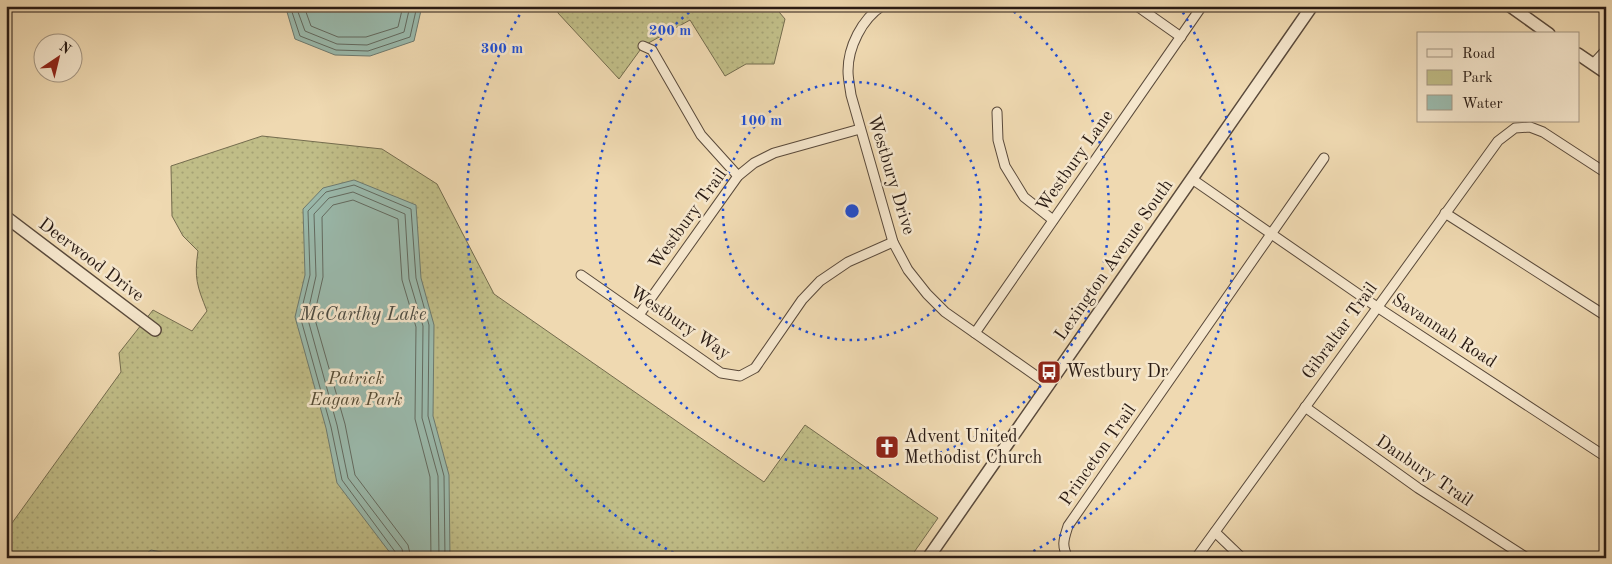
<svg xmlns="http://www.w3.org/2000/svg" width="1612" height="564" font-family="'Old Standard TT',serif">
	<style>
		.green { fill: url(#green-dots); stroke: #746c4e }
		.water { fill: #9abaad; stroke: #6d7a70 }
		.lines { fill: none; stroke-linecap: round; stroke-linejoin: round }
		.shore { stroke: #626a60; stroke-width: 1 }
		.minor-casing { stroke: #5a4a3b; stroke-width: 11 }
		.tertiary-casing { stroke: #5a4a3b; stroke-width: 14 }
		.minor { stroke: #f5e6cc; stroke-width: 9 }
		.tertiary { stroke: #f5e6cc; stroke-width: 11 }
		.ring { fill: none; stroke: #1d4ed8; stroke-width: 2.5; stroke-dasharray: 2.5 5 }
		.labels { text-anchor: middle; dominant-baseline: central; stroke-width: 5; stroke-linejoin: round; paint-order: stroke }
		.street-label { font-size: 18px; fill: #291b14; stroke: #f5e6cc }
		.poi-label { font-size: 18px; fill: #291b14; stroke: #f5e6cc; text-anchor: start }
		.park-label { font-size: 18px; font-style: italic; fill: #564c36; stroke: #f5e6cc }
		.water-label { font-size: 19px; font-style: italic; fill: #4b4b42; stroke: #f5e6cc }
		.centre { fill: #1d4ed8; stroke: #f5e6cc; stroke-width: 2.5 }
		.ring-label { font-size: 15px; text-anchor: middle; font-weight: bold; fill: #1d4ed8; stroke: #f5e6cc; stroke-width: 5; stroke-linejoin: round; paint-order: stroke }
	</style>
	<defs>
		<pattern id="green-dots" width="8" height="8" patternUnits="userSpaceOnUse" patternTransform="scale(1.25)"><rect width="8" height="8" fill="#c0bd87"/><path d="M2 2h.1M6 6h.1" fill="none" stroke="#a5a274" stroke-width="1.8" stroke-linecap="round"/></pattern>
	</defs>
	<rect width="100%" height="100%" fill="#efd9b1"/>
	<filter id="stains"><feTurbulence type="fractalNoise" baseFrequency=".004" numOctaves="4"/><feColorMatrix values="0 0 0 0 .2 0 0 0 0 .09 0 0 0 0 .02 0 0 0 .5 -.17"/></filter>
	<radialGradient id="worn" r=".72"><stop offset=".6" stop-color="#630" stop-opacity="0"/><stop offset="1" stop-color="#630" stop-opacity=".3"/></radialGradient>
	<g class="green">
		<polygon points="556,6 774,6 785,19 774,64 746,64 725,76 690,20 643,46 619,79 558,13"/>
		<path d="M262 136 382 149 437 184 494 294 764 482 805 425 938 518 910 558H6V520L12 523 121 372 119 353 153 310 192 331 207 311C197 286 194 278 198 251L183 236 172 216 171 166Z"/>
	</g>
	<g class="water">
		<polygon points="288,6 422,6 414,41 370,56 335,55 295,39 287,12"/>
		<polygon points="354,180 416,205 421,278 434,325 433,416 449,475 450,558 394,558 337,483 326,428 295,317 305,275 303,209 323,188"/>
		<polygon points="151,550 192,558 140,558"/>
	</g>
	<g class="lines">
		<g class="shore">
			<polyline points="293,6 292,12 300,36 336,50 368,51 410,37 417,6"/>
			<polyline points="299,6 298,12 305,31 337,44 367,45 404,32 410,6"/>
			<polyline points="307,6 306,12 311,26 338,37 366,37 398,27 403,6"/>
			<polyline points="397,558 396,553 342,480 331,427 300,316 310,275 308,211 326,192 354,185 411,209 416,278 429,325 428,416 444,476 445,558"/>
			<polyline points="404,558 402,549 348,478 337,425 307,316 316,276 314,214 329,198 353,192 405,214 409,279 423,326 422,418 438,476 439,558"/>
			<polyline points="411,558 408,545 355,475 345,424 314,316 323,277 322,217 333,205 353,200 398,219 402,280 416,327 415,419 430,477 431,558"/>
		</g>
		<g class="minor-casing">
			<g id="minor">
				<path d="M882 6C862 19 848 47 848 71 848 79 850 87 851 95L893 242 908 270 927 294 945 312 1049 385"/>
				<polyline points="1137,6 1181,37"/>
				<polyline points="643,46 652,50 701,135 738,176"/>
				<polyline points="1593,64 1606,50"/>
				<polyline points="997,112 998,140 1005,166 1024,197 1053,220"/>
				<polyline points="1192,179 1377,307 1606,457"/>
				<polyline points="1445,213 1606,316"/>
				<polyline points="581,275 721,373 740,376 755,368 802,300 820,281 848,262 893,242"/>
				<polyline points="639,315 738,176 754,163 774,153 860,129"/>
				<polyline points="975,333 1202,6"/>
				<polyline points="1305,407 1418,488 1527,558"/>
				<polyline points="1215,532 1242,558"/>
				<path d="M1068 558C1061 545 1064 539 1068 526L1324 158"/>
				<polyline points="1196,558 1498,141 1515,128 1530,127 1543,132 1606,173"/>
			</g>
		</g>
		<g class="tertiary-casing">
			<g id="tertiary">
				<polyline points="1510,6 1549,34"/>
				<polyline points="1578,54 1606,73"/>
				<polyline points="6,217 155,330"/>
				<polyline points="928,558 1312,6"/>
			</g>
		</g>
		<use href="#minor" class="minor"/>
		<use href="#tertiary" class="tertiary"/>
	</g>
	<g class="ring">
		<circle cx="852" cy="211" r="129"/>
		<path d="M1008 7A257 257 0 1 1 696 7"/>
		<path d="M680 556A386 386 0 0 1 525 6M1179 6A386 386 0 0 1 1024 556"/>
	</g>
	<defs>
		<g id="bus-square" transform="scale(1.25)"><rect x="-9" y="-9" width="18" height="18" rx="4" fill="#8f2418" stroke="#f5e6cc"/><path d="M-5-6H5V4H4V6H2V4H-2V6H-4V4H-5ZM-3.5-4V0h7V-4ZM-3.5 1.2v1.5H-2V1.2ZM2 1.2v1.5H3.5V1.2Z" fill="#fff"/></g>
		<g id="church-square" transform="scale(1.25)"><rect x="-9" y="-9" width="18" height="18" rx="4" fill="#8f2418" stroke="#f5e6cc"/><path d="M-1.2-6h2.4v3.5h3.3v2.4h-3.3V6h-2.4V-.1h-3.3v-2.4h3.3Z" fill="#fff"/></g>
	</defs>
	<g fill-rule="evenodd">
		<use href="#bus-square" x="1049" y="372"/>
		<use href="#church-square" x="887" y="447"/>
	</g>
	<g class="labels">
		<g class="street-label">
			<text transform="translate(1075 161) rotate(-55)">Westbury Lane</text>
			<text transform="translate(891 175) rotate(73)">Westbury Drive</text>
			<text transform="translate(688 219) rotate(-54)">Westbury Trail</text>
			<text transform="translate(91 260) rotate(37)">Deerwood Drive</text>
			<text transform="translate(1114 260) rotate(-55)">Lexington Avenue South</text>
			<text transform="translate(680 323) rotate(34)">Westbury Way</text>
			<text transform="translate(1340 331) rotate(-54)">Gibraltar Trail</text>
			<text transform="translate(1444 331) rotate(33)">Savannah Road</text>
			<text transform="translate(1098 455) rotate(-55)">Princeton Trail</text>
			<text transform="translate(1424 471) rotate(34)">Danbury Trail</text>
		</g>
		<g class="poi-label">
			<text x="1066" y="372">Westbury Dr</text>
			<text x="904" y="437">Advent United<tspan x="904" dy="21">Methodist Church</tspan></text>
		</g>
		<g class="park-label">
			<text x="356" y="379">Patrick<tspan x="356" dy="21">Eagan Park</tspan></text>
		</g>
		<g class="water-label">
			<text x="363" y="315">McCarthy Lake</text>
		</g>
	</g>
	<circle cx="852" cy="211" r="8" class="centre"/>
	<g class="ring-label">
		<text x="670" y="35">200 m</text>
		<text x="502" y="53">300 m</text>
		<text x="761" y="125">100 m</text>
	</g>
	<rect width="1612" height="564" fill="none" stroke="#efd9b1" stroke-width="25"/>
	<rect x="8" y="8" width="1597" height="549" fill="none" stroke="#291b14" stroke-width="2.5"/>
	<rect x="12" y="12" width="1587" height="539" fill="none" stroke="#291b14"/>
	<rect x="1417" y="32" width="162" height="90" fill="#f5e6cc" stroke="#a39582"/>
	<rect x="1427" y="49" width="25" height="8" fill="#f5e6cc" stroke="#a39582"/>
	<text x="1462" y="58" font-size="15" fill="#291b14">Road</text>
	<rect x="1427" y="70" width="25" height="15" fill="#c0bd87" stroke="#a39582"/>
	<text x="1462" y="82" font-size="15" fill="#291b14">Park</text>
	<rect x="1427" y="95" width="25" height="15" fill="#9abaad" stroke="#a39582"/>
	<text x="1462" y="108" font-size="15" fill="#291b14">Water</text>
	<g transform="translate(58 58) rotate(35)"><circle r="24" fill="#f5e6cc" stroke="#a39582"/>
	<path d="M0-4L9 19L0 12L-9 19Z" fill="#8f2418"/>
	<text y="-8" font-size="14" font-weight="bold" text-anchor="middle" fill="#291b14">N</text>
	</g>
	<rect width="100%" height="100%" filter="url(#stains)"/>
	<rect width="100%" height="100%" fill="url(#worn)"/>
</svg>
